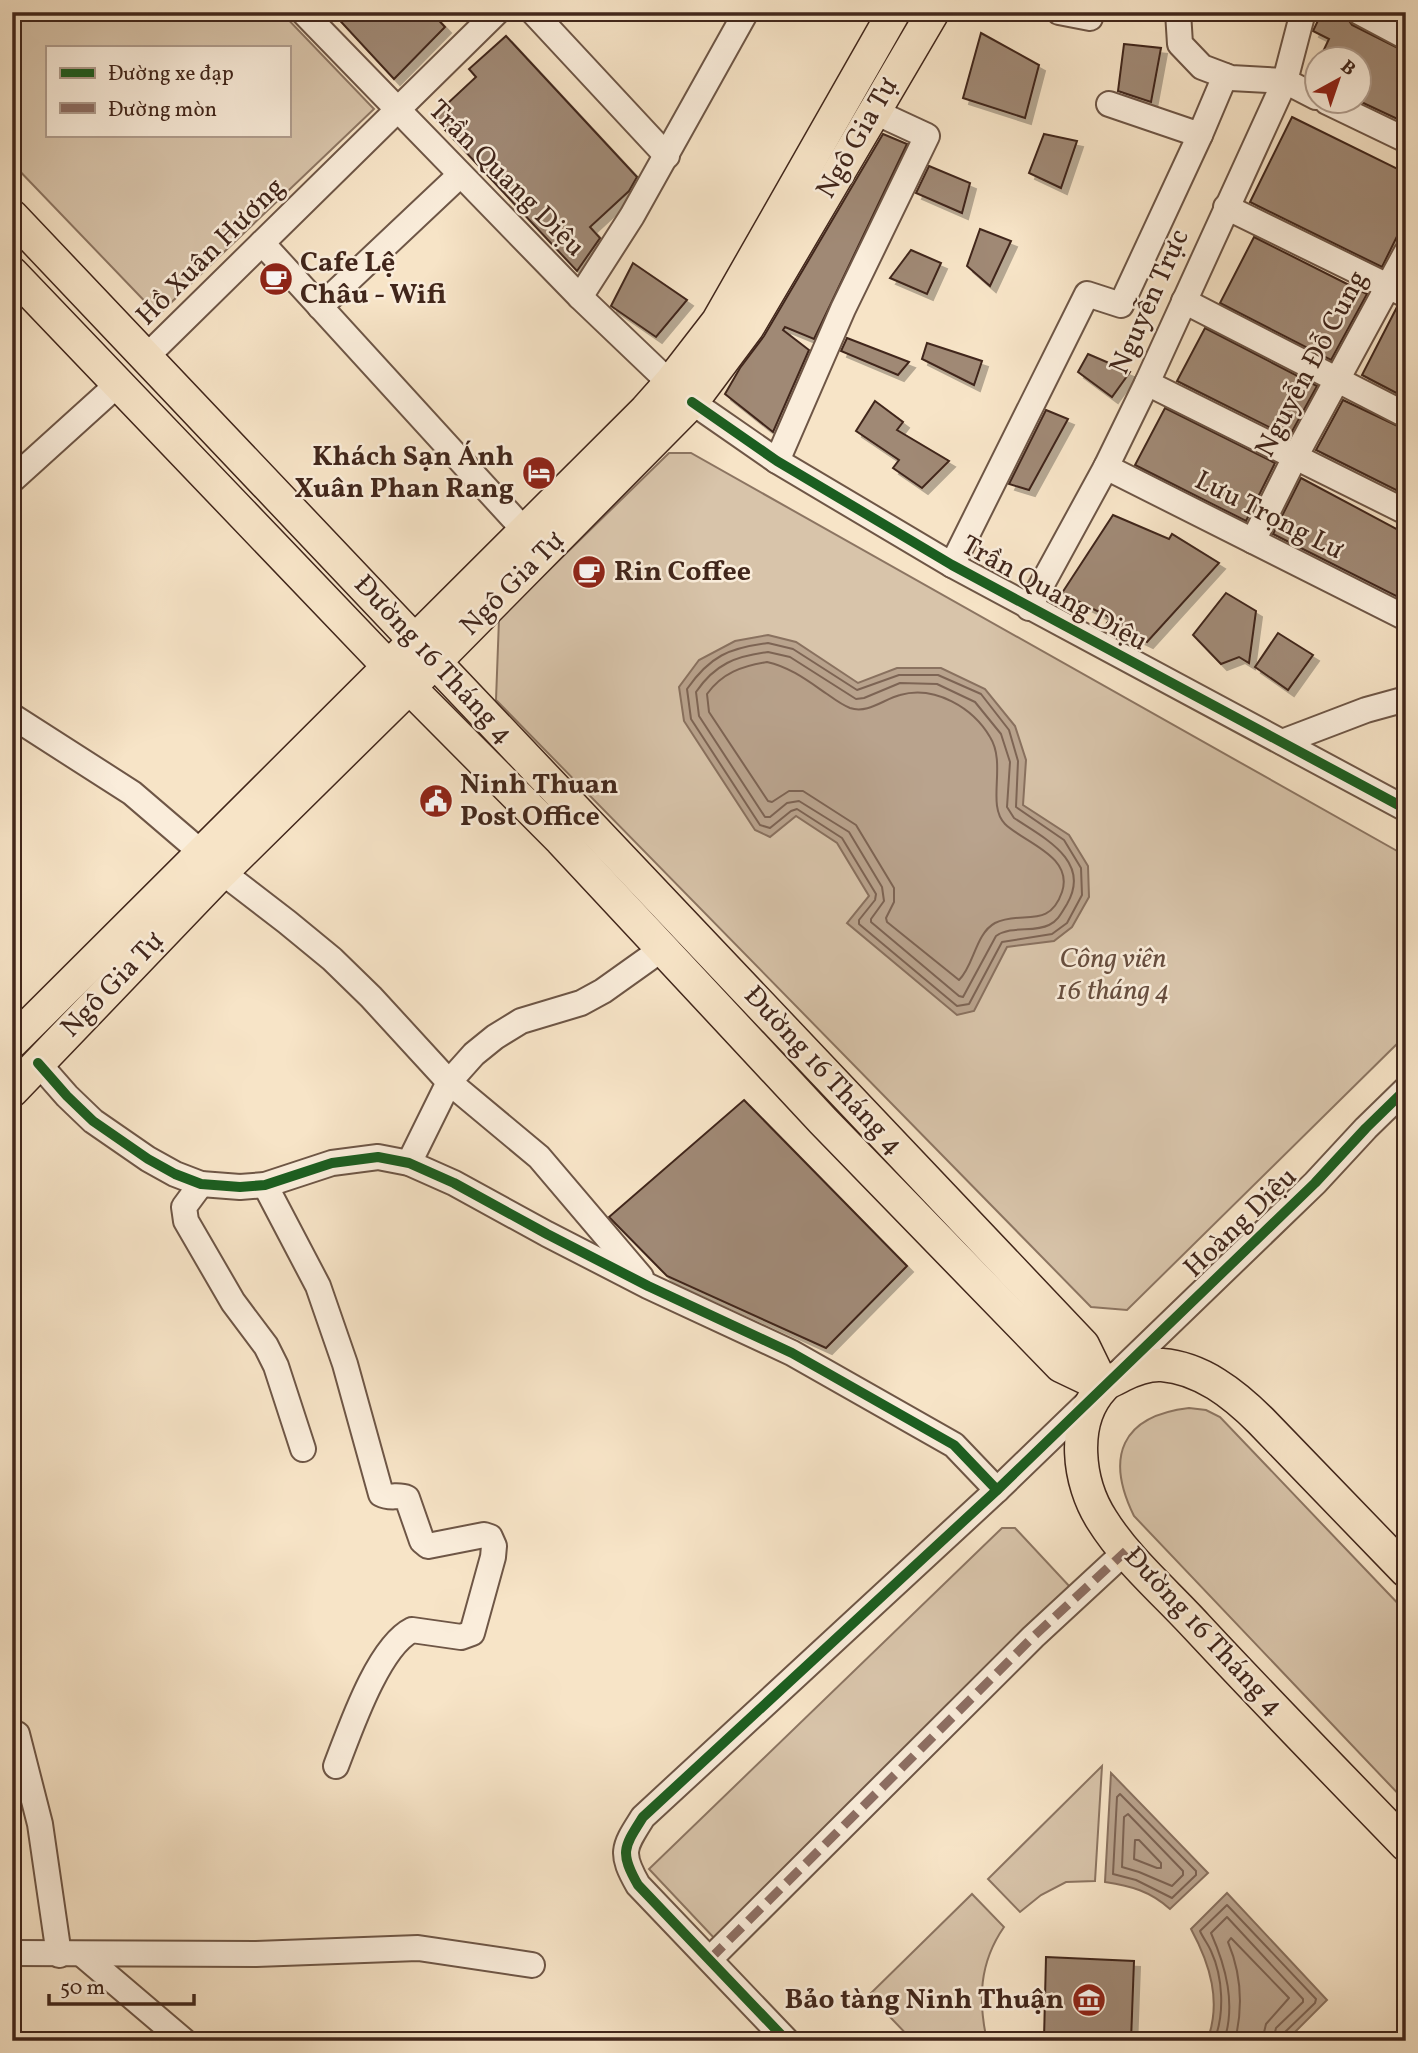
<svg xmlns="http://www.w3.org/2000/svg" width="1418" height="2053" font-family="Vollkorn,serif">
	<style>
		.green { fill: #d8c4aa; stroke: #8c7562; stroke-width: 2; fill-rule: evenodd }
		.water { fill: #b9a38d; stroke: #89715f; stroke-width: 2 }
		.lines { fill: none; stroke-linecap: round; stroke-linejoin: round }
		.shore { stroke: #7d6454; stroke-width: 2 }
		.building { fill: #a08974; stroke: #41261b; stroke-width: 2; filter: url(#shadow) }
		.minor-casing { stroke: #6e5646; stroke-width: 28 }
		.major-casing { stroke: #41261b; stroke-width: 35 }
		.minor { stroke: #faeddb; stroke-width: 24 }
		.major { stroke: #f7e4c7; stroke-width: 32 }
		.quiet { stroke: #8d6e63; stroke-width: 9; stroke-dasharray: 18 9; stroke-linecap: butt }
		.cycleway-casing { stroke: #faeddb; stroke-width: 15 }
		.cycleway { stroke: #1b5e20; stroke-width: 10 }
		.labels { text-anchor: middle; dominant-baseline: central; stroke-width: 5; stroke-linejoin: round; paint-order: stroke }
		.street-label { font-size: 28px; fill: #41261b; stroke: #faeddb }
		.poi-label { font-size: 28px; font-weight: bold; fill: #41261b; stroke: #faeddb; text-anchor: start }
		.park-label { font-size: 28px; font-style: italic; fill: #674e3f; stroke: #faeddb }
	</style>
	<defs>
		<filter id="shadow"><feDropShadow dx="6" dy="6" stdDeviation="0" flood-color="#0004"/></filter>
	</defs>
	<rect width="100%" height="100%" fill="#f7e4c7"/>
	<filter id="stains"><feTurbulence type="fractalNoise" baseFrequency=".00286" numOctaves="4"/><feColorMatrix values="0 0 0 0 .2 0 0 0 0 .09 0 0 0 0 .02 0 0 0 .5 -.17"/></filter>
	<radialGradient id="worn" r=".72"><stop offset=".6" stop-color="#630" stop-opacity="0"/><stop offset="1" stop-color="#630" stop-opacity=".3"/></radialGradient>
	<g class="green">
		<path d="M12 12H281L374 109 158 315 12 163ZM47 47H289V135H47Z"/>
		<polygon points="669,453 691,453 1406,856 1406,1035 1127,1310 1091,1307 496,700 499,619"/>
		<path d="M1189 1408 1206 1410 1220 1417 1406 1612V1802L1134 1516C1105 1457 1121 1416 1189 1408Z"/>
		<polygon points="1002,1528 1015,1528 1071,1588 716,1940 649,1869"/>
		<polygon points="1102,1766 1095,1881 1066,1882 1041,1895 1020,1912 988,1879"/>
		<path d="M972 1894 1004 1927C979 1963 978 2000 987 2041H913L869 1995Z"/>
	</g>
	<g class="water">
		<polygon points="768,635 796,642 858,683 897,668 941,668 985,689 1015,726 1026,760 1023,805 1069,835 1088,866 1089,897 1072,927 1054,941 1007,947 974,1011 957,1015 847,923 869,896 837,843 796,816 770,837 755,830 684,721 679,687 699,660 735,641"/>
		<path d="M1111 1773 1208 1873 1170 1909C1150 1891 1131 1886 1105 1882Z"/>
		<path d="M1227 1893 1327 2000 1286 2041H1207C1222 2002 1210 1964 1191 1929Z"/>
	</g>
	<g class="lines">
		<g class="shore">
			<path d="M768 643 793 649 857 690 899 675H938L981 694 1009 730 1018 761 1016 807 1064 840 1081 868 1082 895 1067 923 1052 934 1002 942 969 1004 957 1006 859 924V920L875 900 876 894 842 838 797 809 791 811 770 828 760 825 691 719 687 689C710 656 729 648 768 643Z"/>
			<path d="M768 652 790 657 856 699 864 698 900 683 937 684 975 702 1001 734 1010 762 1007 807 1014 818C1044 838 1092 861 1067 904 1062 912 1058 921 1049 925 1033 933 1012 925 996 936L963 997 959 996 871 922V919L884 901 882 887 849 832 799 801 787 803 770 817H765L699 716 696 692C715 664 736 656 768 652Z"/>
			<path d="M767 662C790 667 808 681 827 694 834 699 842 705 850 708 868 714 884 699 900 695 935 685 973 708 990 737 1007 764 986 805 1005 824 1023 842 1074 856 1062 892 1049 930 1022 910 995 923 975 934 974 966 959 980L887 922 886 918 894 902V888L856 825 803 791H789L772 802 768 801 709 712 707 694C722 673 742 666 767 662Z"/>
			<polygon points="1120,1794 1196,1871 1196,1875 1172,1898 1136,1880 1113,1874 1117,1797"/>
			<polygon points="1128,1814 1183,1871 1183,1875 1172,1886 1139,1872 1122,1867 1124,1817"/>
			<polygon points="1135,1840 1139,1840 1161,1863 1161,1868 1157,1868 1134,1859"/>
			<path d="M1214 2041C1225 2014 1223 1977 1211 1951 1208 1944 1203 1938 1200 1931L1227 1905 1316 1999 1315 2003 1283 2034 1281 2041"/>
			<path d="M1224 2041C1236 2004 1226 1967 1211 1933L1227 1917 1303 1999V2002L1276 2028 1273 2041"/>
			<path d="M1235 2041C1243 2008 1241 1973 1228 1942L1231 1938 1289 1998 1266 2024 1262 2041"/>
		</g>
	</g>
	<g class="building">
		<polygon points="332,12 431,12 445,27 394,79"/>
		<polygon points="1322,12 1339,12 1345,15 1352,25 1406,52 1406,123 1359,101 1359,60 1319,60 1329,39 1313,31"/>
		<polygon points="981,33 1039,65 1025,118 963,98"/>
		<polygon points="506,36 637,177 629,191 590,227 600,238 577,271 433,117 476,77 469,69"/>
		<polygon points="1124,44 1161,48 1151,102 1118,91"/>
		<polygon points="1292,117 1406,173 1406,218 1382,267 1250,202"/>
		<polygon points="883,134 907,144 814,339 785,327 783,330 809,350 773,432 725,394 740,368 764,336"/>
		<polygon points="1044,134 1077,141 1061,188 1029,173"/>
		<polygon points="929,166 970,183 962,213 916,193"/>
		<polygon points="980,229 1011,241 990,286 967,266"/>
		<polygon points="1254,237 1367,294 1331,360 1220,303"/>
		<polygon points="911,250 941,263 927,294 890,278"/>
		<polygon points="633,263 687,300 656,337 611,306"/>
		<polygon points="1397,307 1406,310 1406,398 1362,375"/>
		<polygon points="1205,328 1317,386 1289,437 1177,381"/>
		<polygon points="847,338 909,362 898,375 841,351"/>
		<polygon points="927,343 982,361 974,385 922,359"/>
		<polygon points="1088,354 1130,372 1112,397 1078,372"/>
		<polygon points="1343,400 1406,430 1406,495 1316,450"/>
		<polygon points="875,401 903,422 897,430 949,461 922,488 893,468 899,460 856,431"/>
		<polygon points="1165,408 1275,463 1246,521 1135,465"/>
		<polygon points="1046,410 1068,419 1029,490 1009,484"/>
		<polygon points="1301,478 1406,534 1406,601 1273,534"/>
		<polygon points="1113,515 1169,539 1172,534 1219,563 1147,642 1107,623 1111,618 1062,593"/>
		<polygon points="1226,593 1256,611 1249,663 1239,657 1221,664 1193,635"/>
		<polygon points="1278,633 1313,655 1288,690 1255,667"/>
		<polygon points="744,1100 907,1266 826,1348 667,1276 609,1217"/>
		<polygon points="1046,1957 1134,1961 1131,2041 1044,2039"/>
	</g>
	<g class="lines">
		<g class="minor-casing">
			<g id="minor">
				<polyline points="303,12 580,297 670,383"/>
				<polyline points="533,12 667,156"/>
				<polyline points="1059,12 1090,18"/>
				<polyline points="1178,12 1180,44 1202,67 1231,78 1285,81 1316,97"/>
				<polyline points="1359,12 1406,37"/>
				<polyline points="1327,102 1406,140"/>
				<polyline points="1109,104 1200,135 1225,76"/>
				<polyline points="1226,207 1406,295"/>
				<polyline points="262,243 525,531"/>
				<polyline points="580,297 632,216 746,12"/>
				<polyline points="1184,301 1406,415"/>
				<polyline points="320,307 460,175"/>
				<polyline points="146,357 497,12"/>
				<polyline points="1147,383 1406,512"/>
				<polyline points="692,402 777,461 952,565 1406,809"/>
				<polyline points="777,461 843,309 927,136 873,111"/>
				<polyline points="1106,467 1406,618"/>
				<polyline points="12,480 117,385"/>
				<polyline points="1253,541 1295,457 1406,253"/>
				<polyline points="952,565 1087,294 1121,305 1200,135"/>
				<polyline points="1029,608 1106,467 1147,383 1285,81 1303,12"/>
				<polyline points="12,716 132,793 202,853"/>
				<polyline points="1282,742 1366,710 1406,699"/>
				<polyline points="222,872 287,922 332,959 371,997 449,1082 539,1157 641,1277"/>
				<polyline points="38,1063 67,1096 93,1121 148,1159 175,1174 201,1184 240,1187 265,1185 332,1163 378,1157 409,1163 454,1183 547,1234 648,1286 792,1353 954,1445 997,1490"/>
				<polyline points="409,1163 449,1082 474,1054 495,1037 521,1021 581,1003 603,991 662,949"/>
				<polyline points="201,1184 184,1207 186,1221 233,1302 266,1346 276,1366 303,1449"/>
				<path d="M265 1185 318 1286 345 1364 381 1494C390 1499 398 1494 407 1498L422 1541 428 1546 484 1535 490 1537 494 1546 493 1557 472 1633 461 1637 412 1630C378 1647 350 1730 336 1766"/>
				<polyline points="17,1734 40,1824 59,1955"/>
				<polyline points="12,1953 256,1954 418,1948 532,1965"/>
				<polyline points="83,1955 184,2041"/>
				<polyline points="710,1959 1033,1637 1126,1551"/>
				<path d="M787 2041 638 1885C619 1852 624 1847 643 1817L997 1490 1315 1183 1366 1128 1406 1089"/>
			</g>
		</g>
		<g class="major-casing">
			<g id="major">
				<polyline points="12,216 1083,1345 1103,1386"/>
				<polyline points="12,273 389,667 561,840 823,1121 1061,1366 1103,1386"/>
				<polyline points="12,1042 646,410 670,383 718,321 894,12"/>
				<polyline points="12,1091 222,872 435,662 692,402 748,327 933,12"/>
				<path d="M1406 1571 1261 1421C1234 1394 1201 1368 1162 1365 1149 1364 1132 1370 1121 1376 1116 1379 1107 1382 1103 1387 1070 1422 1078 1483 1102 1520 1127 1560 1166 1593 1197 1627 1266 1701 1336 1773 1406 1845"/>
			</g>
		</g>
		<use href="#minor" class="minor"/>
		<use href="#major" class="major"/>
		<polyline class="quiet" points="710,1959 1033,1637 1126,1551"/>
		<g class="cycleway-casing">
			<g id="cycleway">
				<polyline points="692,402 777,461 952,565 1406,809"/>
				<polyline points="38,1063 67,1096 93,1121 148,1159 175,1174 201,1184 240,1187 265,1185 332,1163 378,1157 409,1163 454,1183 547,1234 648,1286 792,1353 954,1445 997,1490"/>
				<path d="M787 2041 638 1885C619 1852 624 1847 643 1817L997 1490 1315 1183 1366 1128 1406 1089"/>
			</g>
		</g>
		<use href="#cycleway" class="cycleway"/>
	</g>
	<defs>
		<g id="cafe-disc" transform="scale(1.75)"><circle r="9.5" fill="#8f2418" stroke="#faeddb"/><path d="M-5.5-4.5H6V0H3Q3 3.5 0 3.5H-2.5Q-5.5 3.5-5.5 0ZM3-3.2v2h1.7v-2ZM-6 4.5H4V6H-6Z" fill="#fff"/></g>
		<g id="hotel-disc" transform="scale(1.75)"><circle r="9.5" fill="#8f2418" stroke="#faeddb"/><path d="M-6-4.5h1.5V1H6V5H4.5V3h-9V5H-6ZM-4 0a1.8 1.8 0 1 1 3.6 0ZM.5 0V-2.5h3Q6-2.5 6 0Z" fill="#fff"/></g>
		<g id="civic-disc" transform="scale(1.75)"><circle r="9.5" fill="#8f2418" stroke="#faeddb"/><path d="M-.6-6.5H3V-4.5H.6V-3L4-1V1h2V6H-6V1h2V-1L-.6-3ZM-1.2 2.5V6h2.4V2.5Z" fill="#fff"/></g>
		<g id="museum-disc" transform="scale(1.75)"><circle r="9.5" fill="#8f2418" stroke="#faeddb"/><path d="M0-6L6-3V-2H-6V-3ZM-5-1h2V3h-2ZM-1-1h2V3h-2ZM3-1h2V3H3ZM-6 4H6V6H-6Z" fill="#fff"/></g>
	</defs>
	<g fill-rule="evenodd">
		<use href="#cafe-disc" x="276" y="279"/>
		<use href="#hotel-disc" x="539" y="473"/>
		<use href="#cafe-disc" x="589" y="572"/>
		<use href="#civic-disc" x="436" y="801"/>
		<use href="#museum-disc" x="1089" y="2000"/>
	</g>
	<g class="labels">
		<g class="street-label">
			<text transform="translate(858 138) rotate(-60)">Ngô Gia Tự</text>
			<text transform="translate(506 179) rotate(45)">Trần Quang Diệu</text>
			<text transform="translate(211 252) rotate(-45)">Hồ Xuân Hương</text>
			<text transform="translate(1150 302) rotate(-66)">Nguyễn Trực</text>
			<text transform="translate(1312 364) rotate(-62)">Nguyễn Đỗ Cung</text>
			<text transform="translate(1269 516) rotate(27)">Lưu Trọng Lư</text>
			<text transform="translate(513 584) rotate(-45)">Ngô Gia Tự</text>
			<text transform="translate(1054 594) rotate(29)">Trần Quang Diệu</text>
			<text transform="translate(433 660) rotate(47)">Đường 16 Tháng 4</text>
			<text transform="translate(113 985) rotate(-46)">Ngô Gia Tự</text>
			<text transform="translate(823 1071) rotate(47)">Đường 16 Tháng 4</text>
			<text transform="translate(1241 1223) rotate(-44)">Hoàng Diệu</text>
			<text transform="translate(1203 1632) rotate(47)">Đường 16 Tháng 4</text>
		</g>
		<g class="poi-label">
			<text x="300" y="263">Cafe Lệ<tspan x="300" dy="32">Châu - Wifi</tspan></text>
			<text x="514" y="457" text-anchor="end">Khách Sạn Ánh<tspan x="514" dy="32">Xuân Phan Rang</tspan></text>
			<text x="614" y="572">Rin Coffee</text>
			<text x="460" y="785">Ninh Thuan<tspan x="460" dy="32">Post Office</tspan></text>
			<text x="1064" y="2000" text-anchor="end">Bảo tàng Ninh Thuận</text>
		</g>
		<g class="park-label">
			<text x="1113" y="959">Công viên<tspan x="1113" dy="32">16 tháng 4</tspan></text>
		</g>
	</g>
	<rect width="1418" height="2053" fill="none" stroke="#f7e4c7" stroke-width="42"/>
	<rect x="14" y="14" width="1390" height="2025" fill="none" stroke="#41261b" stroke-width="3.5"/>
	<rect x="21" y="21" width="1376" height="2011" fill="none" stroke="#41261b" stroke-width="2"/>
	<rect x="46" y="46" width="245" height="91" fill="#faeddb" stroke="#b09d8e" stroke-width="2"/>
	<rect x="60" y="68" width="35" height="10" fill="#1b5e20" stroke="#b09d8e" stroke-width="2"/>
	<text x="108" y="80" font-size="21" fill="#41261b">Đường xe đạp</text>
	<rect x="60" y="103" width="35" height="10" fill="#8d6e63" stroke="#b09d8e" stroke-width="2"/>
	<text x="108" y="116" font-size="21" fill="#41261b">Đường mòn</text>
	<g transform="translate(1338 80) rotate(40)"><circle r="33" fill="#faeddb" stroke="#b09d8e" stroke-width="2"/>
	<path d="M0-5L12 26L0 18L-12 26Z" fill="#8f2418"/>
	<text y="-10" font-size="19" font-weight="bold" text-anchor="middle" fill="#41261b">B</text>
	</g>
	<path d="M49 1994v10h145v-10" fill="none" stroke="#41261b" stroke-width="3.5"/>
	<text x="60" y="1994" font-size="21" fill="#41261b" stroke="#faeddb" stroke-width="5" paint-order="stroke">50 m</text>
	<rect width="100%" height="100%" filter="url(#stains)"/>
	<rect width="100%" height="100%" fill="url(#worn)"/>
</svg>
